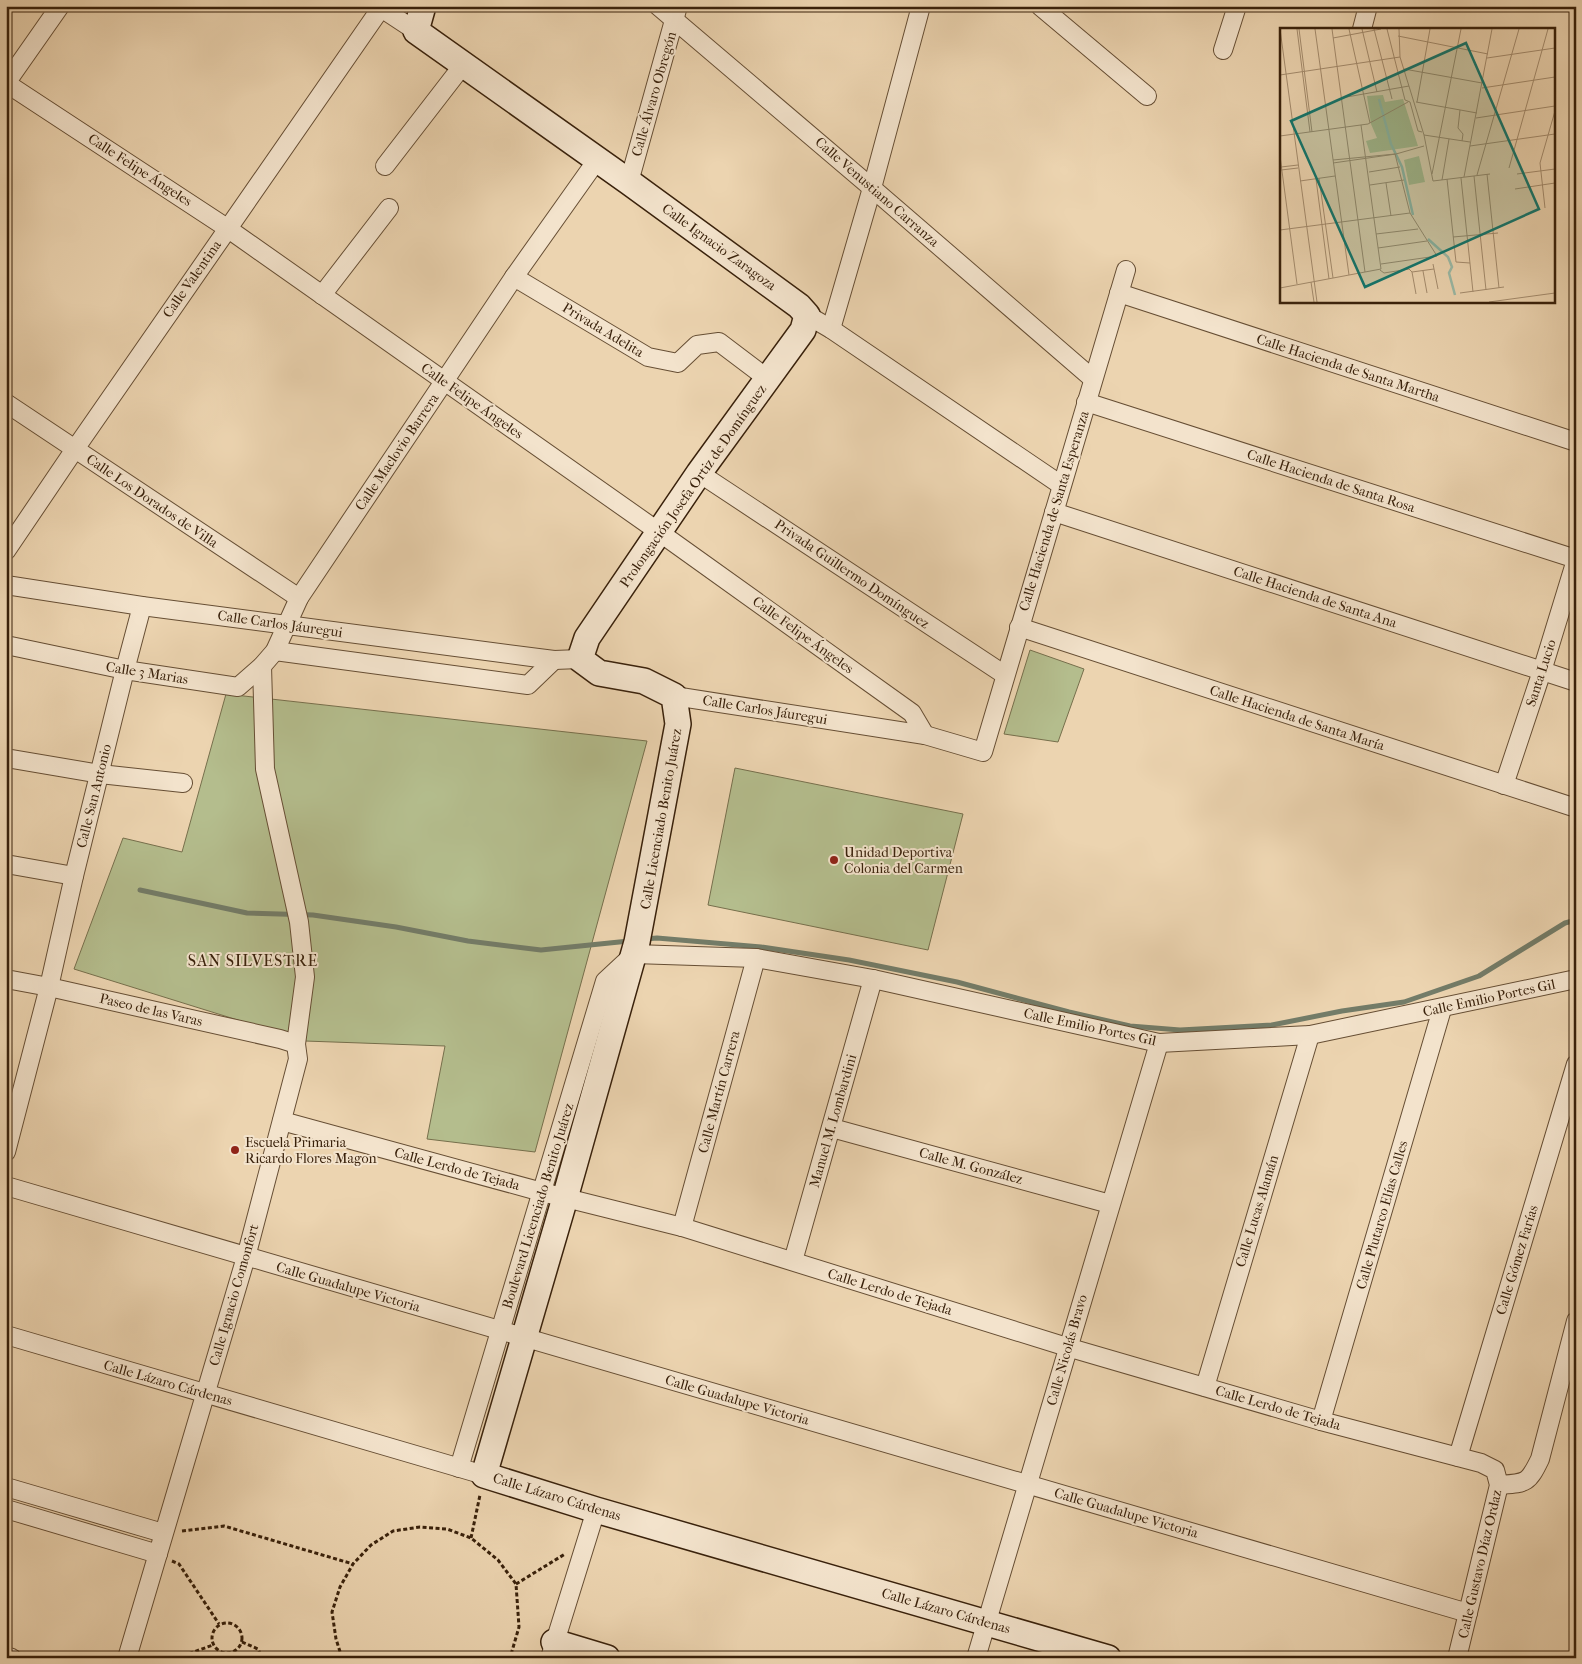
<svg xmlns="http://www.w3.org/2000/svg" width="1582" height="1664" font-family="'IM FELL French Canon',serif">
	<style>
		.green { fill: #b4bd8d; stroke: #766f4c }
		.lines { fill: none; stroke-linecap: round; stroke-linejoin: round }
		.stream { stroke: #737c68; stroke-width: 5 }
		.street-casing { stroke: #664e34; stroke-width: 20 }
		.secondary-casing { stroke: #39210b; stroke-width: 28 }
		.path { stroke: #39210b; stroke-width: 3; stroke-dasharray: 4 2.5; stroke-linecap: butt }
		.street { stroke: #f3e3cc; stroke-width: 18 }
		.secondary { stroke: #f3e3cc; stroke-width: 25 }
		.poi-dot { fill: #8f2418; stroke: #f3e3cc; stroke-width: 2 }
		.labels { text-anchor: middle; dominant-baseline: central; stroke-width: 4; stroke-linejoin: round; paint-order: stroke }
		.street-label { font-size: 14px; fill: #39210b; stroke: #f3e3cc }
		.poi-label { font-size: 14px; fill: #39210b; stroke: #f3e3cc; text-anchor: start }
		.quarter-label { font-size: 16px; letter-spacing: 1px; fill: #39210b; stroke: #f3e3cc }
		.inset-river { fill: none; stroke: #9ab9a6; stroke-width: 2.5 }
		.inset-road { fill: none; stroke: #a48c6e; stroke-width: 1 }
		.view { fill: #0f766e; fill-opacity: 0.15; stroke: #0f766e; stroke-width: 2.5 }
		.inset-edge { fill: none; stroke: #39210b; stroke-width: 2.5 }
	</style>
	<rect width="100%" height="100%" fill="#ecd4b0"/>
	<filter id="stains"><feTurbulence type="fractalNoise" baseFrequency=".004" numOctaves="4"/><feColorMatrix values="0 0 0 0 .2 0 0 0 0 .09 0 0 0 0 .02 0 0 0 .5 -.17"/></filter>
	<radialGradient id="worn" r=".72"><stop offset=".6" stop-color="#630" stop-opacity="0"/><stop offset="1" stop-color="#630" stop-opacity=".3"/></radialGradient>
	<g class="green">
		<polygon points="1030,650 1084,669 1058,742 1004,734"/>
		<polygon points="226,694 647,741 535,1152 427,1139 445,1046 305,1041 74,969 123,838 182,852"/>
		<polygon points="735,768 963,814 928,950 708,905"/>
	</g>
	<g class="lines">
		<g class="stream">
			<polyline points="140,890 247,913 313,915 396,927 468,941 541,950 629,941"/>
			<polyline points="645,939 657,938 761,947 849,960 957,982 1069,1012 1130,1026 1180,1030 1272,1025 1342,1011 1404,1002 1479,976 1565,923 1576,920"/>
		</g>
		<g class="street-casing">
			<g id="street">
				<polyline points="378,6 416,31"/>
				<polyline points="658,6 872,188 1093,379"/>
				<polyline points="1040,6 1147,96"/>
				<polyline points="1362,29 1368,6"/>
				<polyline points="1223,50 1237,6"/>
				<polyline points="6,83 227,228 659,532 912,713 925,735"/>
				<polyline points="6,83 60,6"/>
				<polyline points="385,166 463,65"/>
				<polyline points="629,182 678,6"/>
				<polyline points="514,277 648,357 678,363 697,345 719,342 768,379"/>
				<polyline points="1119,293 1576,442"/>
				<polyline points="322,295 389,208"/>
				<polyline points="807,315 831,329 1061,485"/>
				<polyline points="831,329 872,188 921,6"/>
				<polyline points="1086,402 1576,559"/>
				<polyline points="6,403 299,598"/>
				<polyline points="699,473 1005,675"/>
				<polyline points="1054,512 1576,682"/>
				<polyline points="6,551 75,449 381,8"/>
				<polyline points="6,585 142,606 554,660 580,659"/>
				<polyline points="1019,627 1576,808"/>
				<polyline points="6,645 125,670 238,687 262,666 275,651 299,598 514,277 597,160"/>
				<polyline points="275,651 528,685 554,660"/>
				<polyline points="674,696 925,735 983,752 1126,270"/>
				<polyline points="6,758 100,774 183,783"/>
				<polyline points="1504,785 1542,671 1576,560"/>
				<polyline points="6,864 74,876"/>
				<polyline points="6,979 49,987 280,1039 296,1044"/>
				<polyline points="282,1121 542,1192 682,1227 1067,1347 1321,1421 1481,1463 1495,1470 1499,1485 1457,1658"/>
				<polyline points="832,1128 1110,1204"/>
				<polyline points="6,1152 49,987 74,876 125,670 142,606"/>
				<polyline points="6,1186 1468,1613"/>
				<polyline points="682,1227 756,958"/>
				<polyline points="793,1261 873,979"/>
				<polyline points="6,1335 484,1475"/>
				<polyline points="1205,1387 1310,1035"/>
				<polyline points="1321,1421 1442,1009"/>
				<polyline points="1458,1457 1576,1064"/>
				<polyline points="459,1468 605,981 634,954 756,958 873,979 1159,1043 1310,1035 1576,979"/>
				<path d="M1499 1485C1526 1483 1528 1484 1540 1459L1576 1321"/>
				<polyline points="6,1487 163,1533"/>
				<polyline points="6,1509 158,1554"/>
				<polyline points="6,1656 12,1658"/>
				<polyline points="127,1658 246,1257 298,1059 296,1044 305,977 299,922 265,769 262,666"/>
				<polyline points="550,1658 596,1510"/>
				<polyline points="976,1658 1159,1043"/>
			</g>
		</g>
		<g class="secondary-casing">
			<g id="secondary">
				<polyline points="423,6 416,31 629,182 799,306 807,315 803,330 699,473 587,638 580,659 599,673 644,681 674,696 678,724 637,942 565,1198 484,1475 596,1510 1108,1658"/>
				<polyline points="554,1642 607,1658"/>
			</g>
		</g>
		<g class="path">
			<polyline points="182,1531 224,1526 353,1564"/>
			<polyline points="471,1538 480,1495"/>
			<polyline points="172,1561 179,1564 219,1624"/>
			<polyline points="516,1584 565,1554"/>
			<circle cx="227" cy="1638" r="15"/>
			<polyline points="242,1642 258,1649 262,1658"/>
			<polyline points="177,1658 213,1645"/>
			<polyline points="342,1658 336,1639 332,1612 340,1587 353,1564 371,1545 393,1531 420,1527 447,1529 471,1538 498,1560 516,1584 519,1627 510,1658"/>
		</g>
		<use href="#street" class="street"/>
		<use href="#secondary" class="secondary"/>
	</g>
	<g class="poi-dot">
		<circle cx="834" cy="860" r="5"/>
		<circle cx="235" cy="1150" r="5"/>
	</g>
	<g class="labels">
		<g class="street-label">
			<text transform="translate(654 94) rotate(-74)">Calle Álvaro Obregón</text>
			<text transform="translate(140 170) rotate(33)">Calle Felipe Ángeles</text>
			<text transform="translate(877 192) rotate(41)">Calle Venustiano Carranza</text>
			<text transform="translate(719 247) rotate(36)">Calle Ignacio Zaragoza</text>
			<text transform="translate(192 279) rotate(-55)">Calle Valentina</text>
			<text transform="translate(603 330) rotate(31)">Privada Adelita</text>
			<text transform="translate(1348 368) rotate(18)">Calle Hacienda de Santa Martha</text>
			<text transform="translate(472 401) rotate(35)">Calle Felipe Ángeles</text>
			<text transform="translate(397 452) rotate(-56)">Calle Maclovio Barrera</text>
			<text transform="translate(1331 481) rotate(18)">Calle Hacienda de Santa Rosa</text>
			<text transform="translate(693 486) rotate(-55)">Prolongación Josefa Ortiz de Domínguez</text>
			<text transform="translate(152 501) rotate(34)">Calle Los Dorados de Villa</text>
			<text transform="translate(1054 511) rotate(-73)">Calle Hacienda de Santa Esperanza</text>
			<text transform="translate(852 574) rotate(34)">Privada Guillermo Domínguez</text>
			<text transform="translate(1315 597) rotate(18)">Calle Hacienda de Santa Ana</text>
			<text transform="translate(280 624) rotate(8)">Calle Carlos Jáuregui</text>
			<text transform="translate(803 635) rotate(36)">Calle Felipe Ángeles</text>
			<text transform="translate(147 673) rotate(9)">Calle 3 Marias</text>
			<text transform="translate(1541 673) rotate(-72)">Santa Lucio</text>
			<text transform="translate(765 710) rotate(9)">Calle Carlos Jáuregui</text>
			<text transform="translate(1297 718) rotate(18)">Calle Hacienda de Santa María</text>
			<text transform="translate(94 796) rotate(-76)">Calle San Antonio</text>
			<text transform="translate(661 819) rotate(-80)">Calle Licenciado Benito Juárez</text>
			<text transform="translate(1489 998) rotate(-12)">Calle Emilio Portes Gil</text>
			<text transform="translate(151 1010) rotate(13)">Paseo de las Varas</text>
			<text transform="translate(1090 1027) rotate(12)">Calle Emilio Portes Gil</text>
			<text transform="translate(719 1092) rotate(-75)">Calle Martín Carrera</text>
			<text transform="translate(833 1121) rotate(-74)">Manuel M. Lombardini</text>
			<text transform="translate(971 1166) rotate(15)">Calle M. González</text>
			<text transform="translate(457 1169) rotate(15)">Calle Lerdo de Tejada</text>
			<text transform="translate(538 1206) rotate(-73)">Boulevard Licenciado Benito Juárez</text>
			<text transform="translate(1257 1211) rotate(-73)">Calle Lucas Alamán</text>
			<text transform="translate(1382 1215) rotate(-74)">Calle Plutarco Elías Calles</text>
			<text transform="translate(1517 1260) rotate(-73)">Calle Gómez Farías</text>
			<text transform="translate(348 1287) rotate(16)">Calle Guadalupe Victoria</text>
			<text transform="translate(890 1292) rotate(17)">Calle Lerdo de Tejada</text>
			<text transform="translate(234 1295) rotate(-74)">Calle Ignacio Comonfort</text>
			<text transform="translate(1067 1350) rotate(-74)">Calle Nicolás Bravo</text>
			<text transform="translate(168 1383) rotate(16)">Calle Lázaro Cárdenas</text>
			<text transform="translate(737 1400) rotate(16)">Calle Guadalupe Victoria</text>
			<text transform="translate(1278 1408) rotate(16)">Calle Lerdo de Tejada</text>
			<text transform="translate(557 1497) rotate(17)">Calle Lázaro Cárdenas</text>
			<text transform="translate(1126 1513) rotate(16)">Calle Guadalupe Victoria</text>
			<text transform="translate(1480 1564) rotate(-77)">Calle Gustavo Díaz Ordaz</text>
			<text transform="translate(946 1611) rotate(16)">Calle Lázaro Cárdenas</text>
		</g>
		<g class="poi-label">
			<text x="844" y="852">Unidad Deportiva<tspan x="844" dy="16">Colonia del Carmen</tspan></text>
			<text x="245" y="1142">Escuela Primaria<tspan x="245" dy="16">Ricardo Flores Magon</tspan></text>
		</g>
		<g class="quarter-label">
			<text x="253" y="960">SAN SILVESTRE</text>
		</g>
	</g>
	<g transform="translate(1280 28)">
		<rect width="275" height="275" fill="#ecd4b0"/>
		<path d="M103 67 105 74 123 71 138 118 90 125 86 113 97 110 91 96 87 68ZM139 128 145 154 129 157 124 132Z" fill="#b4bd8d"/>
		<path class="inset-river" d="M99 71 111 116 122 139 133 187M148 211 168 229 172 239 169 245 175 267"/>
		<path class="inset-road" d="M0 1 37 274M17 1 30 104M19 1 32 104M35 1 69 247M52 1 85 244M69 1 90 95M82 1 97 64M94 1 112 71M107 1 125 72 130 74M119 1 120 29 144 107 153 153 210 146M118 8 208 26M53 10 101 1M207 30 275 20M124 41 202 55M0 47 120 29M202 60 275 49M61 70 129 58M130 74 138 103 142 104M136 74 197 85M137 74 150 1M180 82 178 100 183 106 182 113M196 90 275 78M144 107 190 114M0 108 88 96 128 74M190 118 275 106M0 128 17 256M53 132 115 126 130 185 157 228 101 236M53 135 116 126 144 118M1 139 18 137M229 140 268 1M1 142 18 140M89 144 120 139M152 146 181 1M207 146 219 260M237 146 275 141M197 147 239 1M194 148 206 262M184 149 212 1M39 150 53 250M181 150 193 264M36 151 49 251M167 151 176 234 190 235M162 152 169 111M20 153 55 148M106 155 111 188M90 157 124 152M235 161 275 155M265 180 260 135 275 83M0 202 130 185M96 206 138 201M173 209 218 205M98 220 147 213M153 236 158 261M100 242 104 245 129 241 132 244 154 241M143 243 147 265M132 244 136 266M31 254 34 274M0 260 101 241 81 97M180 265 224 259M209 274 275 265"/>
		<path class="view" d="M186 15 259 181 85 259 11 93Z"/>
		<rect width="275" height="275" class="inset-edge"/>
	</g>
	<rect width="1582" height="1664" fill="none" stroke="#ecd4b0" stroke-width="25"/>
	<rect x="8" y="8" width="1567" height="1649" fill="none" stroke="#39210b" stroke-width="2.5"/>
	<rect x="12" y="12" width="1557" height="1639" fill="none" stroke="#39210b"/>
	<rect width="100%" height="100%" filter="url(#stains)"/>
	<rect width="100%" height="100%" fill="url(#worn)"/>
</svg>
